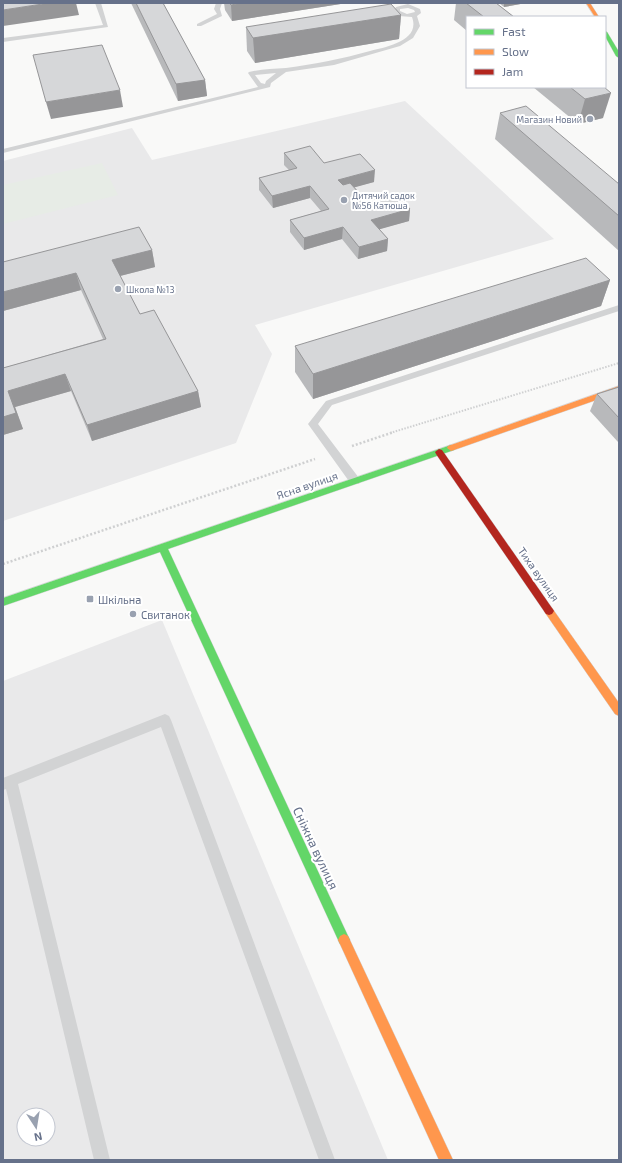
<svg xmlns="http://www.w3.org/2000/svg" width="622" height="1163" font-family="'Exo 2',sans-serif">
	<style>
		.built { fill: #e9e9ea; fill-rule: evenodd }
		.green { fill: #e7ece6 }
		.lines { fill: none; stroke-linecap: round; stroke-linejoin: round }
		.fast-casing { stroke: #d5d6d8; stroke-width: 1 }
		.slow-casing { stroke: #d5d6d8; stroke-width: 1 }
		.jam-casing { stroke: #d5d6d8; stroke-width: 1 }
		.path-far1 { stroke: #cfd0d1; stroke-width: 2; stroke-dasharray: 1.5 1.5; stroke-linecap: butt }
		.path { stroke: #cfd0d1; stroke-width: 2.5; stroke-dasharray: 2 2; stroke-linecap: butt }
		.lane { fill: #d2d3d4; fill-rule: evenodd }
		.fast { fill: #63d668; fill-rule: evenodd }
		.slow { fill: #ff974d; fill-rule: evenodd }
		.jam { fill: #b3261e; fill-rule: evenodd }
		.wall { fill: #b8b9bb }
		.shaded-wall { fill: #969698 }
		.building { fill: #d6d7d9; stroke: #969698 }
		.poi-dot { fill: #99a1b0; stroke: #fff; stroke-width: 1.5 }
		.labels { text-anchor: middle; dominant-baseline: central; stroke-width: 4; stroke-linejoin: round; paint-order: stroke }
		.far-poi-label { font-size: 9px; fill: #66718a; stroke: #fff; text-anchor: start }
		.street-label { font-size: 11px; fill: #66718a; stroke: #fff }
		.poi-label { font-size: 11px; fill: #66718a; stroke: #fff; text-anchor: start }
		.near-street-label { font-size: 13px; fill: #66718a; stroke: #fff }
	</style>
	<rect width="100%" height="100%" fill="#f9f9f8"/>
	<g class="built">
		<polygon points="405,101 554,239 255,325 272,354 236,443 3,521 3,161 132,128 152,160"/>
		<path d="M162 620 388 1160H3V681ZM24 1115H48V1139H24Z"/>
	</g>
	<polygon class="green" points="102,163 118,195 3,224 3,185"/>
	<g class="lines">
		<g class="fast-casing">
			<g id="fast">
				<polygon points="605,31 607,32 619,52 619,58 616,56 605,36"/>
				<polygon points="451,445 455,448 454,450 168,549 348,936 350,940 348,944 344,946 340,944 160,552 3,606 3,598"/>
			</g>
		</g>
		<g class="slow-casing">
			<g id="slow">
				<polygon points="586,3 590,3 599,17 595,17"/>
				<polygon points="619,386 619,392 454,450 451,451 447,448 448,446"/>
				<polygon points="549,607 552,608 619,703 619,716 615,714 546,614 544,611 546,608"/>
				<polygon points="344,934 348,936 453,1160 439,1160 340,944 338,940 340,936"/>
			</g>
		</g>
		<g class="jam-casing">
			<polygon id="jam" points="439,449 442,450 552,608 554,611 552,614 549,615 546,614 436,454 435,452"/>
		</g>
		<polyline class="path-far1" points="390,433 619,363"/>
		<g class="path">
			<polyline points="352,446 394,432"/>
			<polyline points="3,564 315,459"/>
		</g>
		<g class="lane">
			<polygon points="95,3 101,3 108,27 3,42 3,38 103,25"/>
			<polygon points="216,3 222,3 220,9 222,16 201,26 197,26 197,24 217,14 214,9"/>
			<path d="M408 4 420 9 421 13 417 16 420 26 413 38 400 46 334 65 286 72 271 83 270 87 3 153V149L258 87 248 73 249 72C261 69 273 69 286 68 315 64 342 59 370 51 385 47 421 41 412 17L399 16 394 11 396 7ZM408 8 414 10 415 12 407 14 400 11V9ZM276 73 266 81 265 84 261 83 255 75Z"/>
			<polygon points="619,305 619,311 332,405 318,424 359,478 360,481 359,484 351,484 308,424 326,401"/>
			<polygon points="165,714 169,716 171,720 335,1160 319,1160 161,727 18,784 110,1160 94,1160 6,789 3,790 3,778"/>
		</g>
		<use href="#fast" class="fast"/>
		<use href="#slow" class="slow"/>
		<use href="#jam" class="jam"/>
	</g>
	<g class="wall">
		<polygon points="131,3 163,3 205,80 207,96 178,101"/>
		<polygon points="224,3 347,3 232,21 225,10"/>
		<polygon points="456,3 496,3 514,17 467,17 467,31 454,20"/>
		<polygon points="499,3 526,3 504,7"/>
		<polygon points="401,15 399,39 255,63 247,51 246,27"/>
		<polygon points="533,87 604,87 603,118 578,124"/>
		<polygon points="500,113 619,184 619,251 495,139"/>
		<polygon points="284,153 324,163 374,182 354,187 361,195 360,203 410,209 409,221 379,229 388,239 387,251 358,259 342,239 304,250 290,232 290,220 321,211 310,198 273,208 259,190 259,178 289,170 284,165"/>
		<polygon points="152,250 155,267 120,276 140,314 198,391 201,407 92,441 71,391 15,407 23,429 3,435 3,368 103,339 81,290 3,311 3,262"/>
		<polygon points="610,280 601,306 313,399 295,372 295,346"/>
		<polygon points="619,387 619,441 618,442 590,411 597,394"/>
	</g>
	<g class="shaded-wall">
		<polygon points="49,3 76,3 79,15 3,26 3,10"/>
		<polygon points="242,3 347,3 232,21 231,5"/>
		<polygon points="504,3 526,3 504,7"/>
		<polygon points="401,15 399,39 255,63 253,38"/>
		<polygon points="205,80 207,96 178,101 176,84"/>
		<polygon points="120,90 123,107 51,119 46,102"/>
		<polygon points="611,93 603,118 578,124 585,99"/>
		<polygon points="375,170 374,182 338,192 338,180"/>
		<polygon points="310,186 310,198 273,208 272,196"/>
		<polygon points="361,195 360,207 352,198"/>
		<polygon points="410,209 409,221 370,232 371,220"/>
		<polygon points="343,227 342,239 304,250 304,238"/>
		<polygon points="388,239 387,251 358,259 359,247"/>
		<polygon points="152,250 155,267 116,277 112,260"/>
		<polygon points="76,273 81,290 3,311 3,292"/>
		<polygon points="610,280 601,306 313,399 313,374"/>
		<polygon points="65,374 71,391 15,407 23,429 3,435 3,417 8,391"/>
		<polygon points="198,391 201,407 92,441 87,425"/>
	</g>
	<g class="building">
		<polygon points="3,3 49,3 3,10"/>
		<polygon points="136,3 163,3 205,80 176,84"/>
		<polygon points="229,3 242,3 231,5"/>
		<polygon points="466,3 496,3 514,17 484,17"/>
		<polygon points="391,4 401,15 253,38 246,27"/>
		<polygon points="102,45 120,90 46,102 33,55"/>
		<polygon points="570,87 604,87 611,93 585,99"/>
		<polygon points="526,106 619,184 619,216 500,113"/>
		<polygon points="310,146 324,163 360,154 375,170 338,180 343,185 350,183 361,195 352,198 357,204 396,193 410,209 371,220 388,239 359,247 343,227 304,238 290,220 329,209 310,186 272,196 259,178 297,168 284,153"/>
		<polygon points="139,227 152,250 112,260 140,314 154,310 198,391 87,425 65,374 8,391 16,413 3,417 3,368 106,339 76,273 3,292 3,262"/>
		<polygon points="586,258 610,280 313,374 295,346"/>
		<polygon points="619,387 619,418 597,394"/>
	</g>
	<g class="poi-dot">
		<circle cx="590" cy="119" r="4"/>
		<circle cx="344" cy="200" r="4"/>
		<circle cx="118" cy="289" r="4"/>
		<rect x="86" y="595" width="8" height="8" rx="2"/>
		<circle cx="133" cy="614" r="4"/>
	</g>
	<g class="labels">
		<g class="far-poi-label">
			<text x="582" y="119" text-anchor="end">Магазин Новий</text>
			<text x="352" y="195">Дитячий садок<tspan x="352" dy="10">№56 Катюша</tspan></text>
			<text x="126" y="289">Школа №13</text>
		</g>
		<g class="street-label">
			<text transform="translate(307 485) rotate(-19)">Ясна вулиця</text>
			<text transform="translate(539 574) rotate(55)">Тиха вулиця</text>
		</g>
		<g class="poi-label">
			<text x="98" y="599">Шкільна</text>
			<text x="141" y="614">Свитанок</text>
		</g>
		<g class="near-street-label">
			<text transform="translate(316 848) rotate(65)">Сніжна вулиця</text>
		</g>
	</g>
	<rect width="622" height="1163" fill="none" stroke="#66718a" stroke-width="8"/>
	<rect x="466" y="16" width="140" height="72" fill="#ffffff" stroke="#c2c6d0"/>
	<rect x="474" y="29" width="20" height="6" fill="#63d668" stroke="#c2c6d0"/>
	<text x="502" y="36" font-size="12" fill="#66718a">Fast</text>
	<rect x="474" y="49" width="20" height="6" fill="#ff974d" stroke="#c2c6d0"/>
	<text x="502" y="56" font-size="12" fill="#66718a">Slow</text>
	<rect x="474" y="69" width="20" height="6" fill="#b3261e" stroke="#c2c6d0"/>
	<text x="502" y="76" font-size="12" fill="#66718a">Jam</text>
	<g transform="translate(36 1127) rotate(168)"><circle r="19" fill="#ffffff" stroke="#c2c6d0"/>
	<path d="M0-3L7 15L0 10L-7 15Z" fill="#99a1b0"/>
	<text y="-6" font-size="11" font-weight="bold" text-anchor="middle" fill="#66718a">N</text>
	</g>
</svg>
